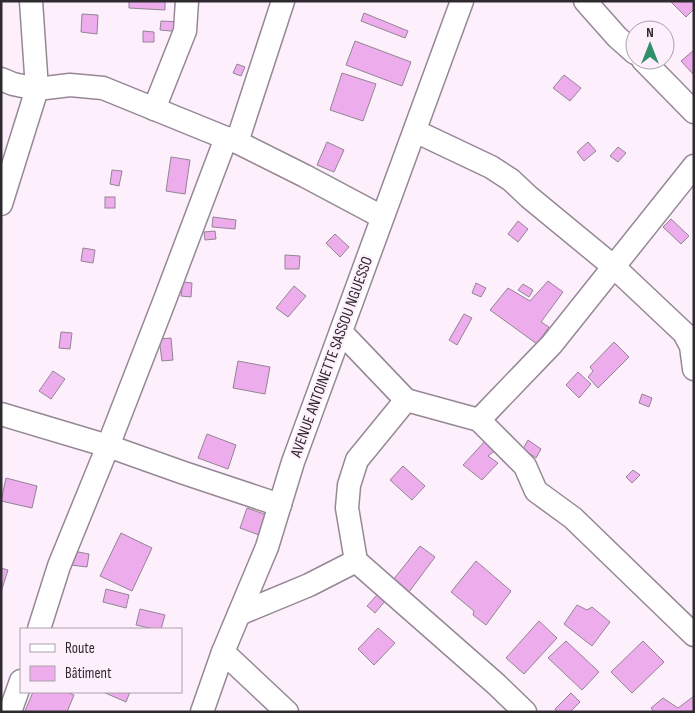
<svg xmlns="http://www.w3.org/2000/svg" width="695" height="713" font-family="'Sofia Sans Condensed',sans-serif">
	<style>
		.building { fill: #edaded; stroke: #928592 }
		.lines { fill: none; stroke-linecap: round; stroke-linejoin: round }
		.minor-casing { stroke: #958895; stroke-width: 25 }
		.minor { stroke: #fff; stroke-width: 22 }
		.labels { text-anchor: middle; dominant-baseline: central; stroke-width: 4.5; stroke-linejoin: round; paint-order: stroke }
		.street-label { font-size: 16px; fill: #2f2a2f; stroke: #feeffd }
	</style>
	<rect width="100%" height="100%" fill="#feeffd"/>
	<g class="building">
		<polygon points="129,1 165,1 165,10 129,8"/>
		<polygon points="670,1 692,1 694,3 694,9 686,17"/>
		<polygon points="364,13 408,31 405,38 361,21"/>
		<polygon points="82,14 98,15 97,34 81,32"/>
		<polygon points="161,21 182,22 181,32 160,30"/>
		<polygon points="143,31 154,32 154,42 143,42"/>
		<polygon points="355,41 411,62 402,86 346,65"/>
		<polygon points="694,50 694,74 693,74 681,61"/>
		<polygon points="237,64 245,67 241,76 233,73"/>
		<polygon points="342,73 376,84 363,121 330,110"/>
		<polygon points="564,75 581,88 570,101 553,88"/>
		<polygon points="327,142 344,150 334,172 317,165"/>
		<polygon points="588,142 596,151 584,161 577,152"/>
		<polygon points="618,147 626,153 618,162 610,156"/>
		<polygon points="171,157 190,160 185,194 166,191"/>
		<polygon points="112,170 122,171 119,186 110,184"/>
		<rect x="105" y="197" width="10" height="11"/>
		<polygon points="213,217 236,220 235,229 212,227"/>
		<polygon points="671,219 689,236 681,244 663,227"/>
		<polygon points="518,221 528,229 518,242 508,234"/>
		<polygon points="215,231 216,239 205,240 204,232"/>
		<polygon points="335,234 349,247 340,257 326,243"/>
		<polygon points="83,248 95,250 93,263 81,261"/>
		<polygon points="285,255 300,256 299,269 285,269"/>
		<polygon points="548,281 563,292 541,322 549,327 537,344 490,310 508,288 530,301"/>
		<polygon points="183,282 192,283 191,297 181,296"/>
		<polygon points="476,283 486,288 481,297 472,293"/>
		<polygon points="523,284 533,290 529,297 518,290"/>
		<polygon points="294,286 306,296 288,317 276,308"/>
		<polygon points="464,314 472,318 457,345 449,340"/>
		<polygon points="61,332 72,333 70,349 59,348"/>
		<polygon points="171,338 173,360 162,361 159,339"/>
		<polygon points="614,342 629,357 598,388 588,377 593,371 590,367"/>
		<polygon points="238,361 270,367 265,394 233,388"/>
		<polygon points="53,371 65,379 51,399 39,391"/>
		<polygon points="578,372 591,384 579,398 566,385"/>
		<polygon points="642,394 652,398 649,407 639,403"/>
		<polygon points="207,434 236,445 228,469 198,458"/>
		<polygon points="486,440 496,450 488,456 498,463 482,480 463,465"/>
		<polygon points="528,440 541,449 536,458 523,449"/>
		<polygon points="403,466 425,486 412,500 390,480"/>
		<polygon points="633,470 640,475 632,483 626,477"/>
		<polygon points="6,478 37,486 32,508 1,501"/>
		<polygon points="247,508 267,515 259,535 240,528"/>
		<polygon points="121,533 152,548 132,591 100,576"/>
		<polygon points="420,546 435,557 409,592 393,580"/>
		<polygon points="73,551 89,554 87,567 71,565"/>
		<polygon points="476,561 511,591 486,625 473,615 474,611 451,592"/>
		<polygon points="1,568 8,570 1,592"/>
		<polygon points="106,589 129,595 126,608 103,602"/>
		<polygon points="378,594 386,600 375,613 367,606"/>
		<polygon points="577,605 587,610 592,607 610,622 592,646 564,624"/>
		<polygon points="140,609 165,615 161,629 154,629 136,625"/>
		<polygon points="539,621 557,638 524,674 506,658"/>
		<polygon points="378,628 395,643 374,665 358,649"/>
		<polygon points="566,641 599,672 582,690 548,658"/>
		<polygon points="643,641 664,662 632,693 611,672"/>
		<polygon points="33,692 67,692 74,695 67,712 27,712 25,711"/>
		<polygon points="103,692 130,692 126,702"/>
		<polygon points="571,693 580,702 570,712 557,712 555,709"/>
		<polygon points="694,696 694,712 654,712 651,708 663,698 678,708"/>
	</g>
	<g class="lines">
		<g class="minor-casing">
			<g id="minor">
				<polyline points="585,1 617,37 635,53"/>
				<polyline points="643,60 694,112"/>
				<polyline points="1,79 13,84 37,89 70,85 103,88 226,138 237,142 305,176 382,217"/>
				<polyline points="154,109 185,31 187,1"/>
				<polyline points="415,131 491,167 511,180 529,197 614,267 684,333 691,346 694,369"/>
				<polyline points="237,142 283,1"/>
				<polyline points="1,204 37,89 31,1"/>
				<polyline points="341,332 406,400 479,420 552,344 694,166"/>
				<polyline points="1,414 108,446 184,473 280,505"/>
				<polyline points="479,420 525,466 536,491 573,518 694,635"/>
				<polyline points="356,561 496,684 525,712"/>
				<polyline points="239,614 309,585 356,561 347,508 349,485 357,460 406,400"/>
				<polyline points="39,629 59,566 108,446 164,302 226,138"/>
				<polyline points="223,652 287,712"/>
				<polyline points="10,712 21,681"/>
				<polyline points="202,712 223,652 267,547 293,462 462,1"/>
			</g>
		</g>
		<use href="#minor" class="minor"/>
	</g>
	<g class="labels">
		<g class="street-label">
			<text transform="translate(332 357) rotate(-70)">AVENUE ANTOINETTE SASSOU NGUESSO</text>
		</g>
	</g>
	<rect width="695" height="713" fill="none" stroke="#2f2a2f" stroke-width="5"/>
	<rect x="20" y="628" width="162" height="65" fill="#feeffd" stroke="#aba0ab"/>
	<rect x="30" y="644" width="25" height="8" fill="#ffffff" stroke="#aba0ab"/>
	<text x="65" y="653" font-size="15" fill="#2f2a2f">Route</text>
	<rect x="30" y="666" width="25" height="15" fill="#edaded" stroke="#aba0ab"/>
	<text x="65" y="678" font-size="15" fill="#2f2a2f">Bâtiment</text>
	<g transform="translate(650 45)"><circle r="24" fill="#feeffd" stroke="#aba0ab"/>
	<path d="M0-4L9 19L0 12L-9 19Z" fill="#2f906a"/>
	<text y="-8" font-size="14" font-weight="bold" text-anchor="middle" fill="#2f2a2f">N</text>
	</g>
</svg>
